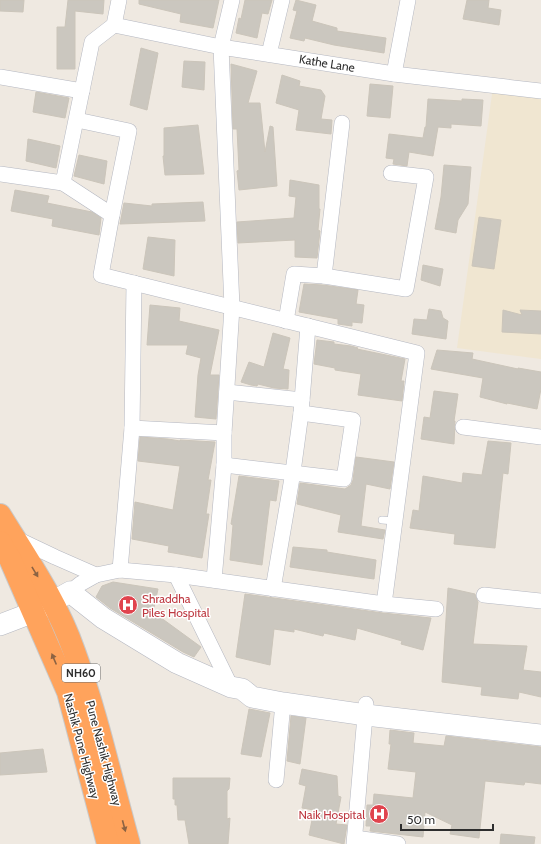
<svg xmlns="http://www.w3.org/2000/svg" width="541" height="844" font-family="Cabin,sans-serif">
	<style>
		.education { fill: #f0e6d1 }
		.building { fill: #cbc7bf; stroke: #cbc5ba }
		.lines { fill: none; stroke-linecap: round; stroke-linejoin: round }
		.lane-casing { stroke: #b4b7c1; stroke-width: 8 }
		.street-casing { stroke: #b4b7c1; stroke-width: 16 }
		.secondary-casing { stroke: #b4b7c1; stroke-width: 22 }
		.highway-casing { stroke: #c9c9c9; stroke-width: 24 }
		.lane { stroke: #fff; stroke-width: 7 }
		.street { stroke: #fff; stroke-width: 15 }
		.secondary { stroke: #fff; stroke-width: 21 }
		.highway { stroke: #ffa35c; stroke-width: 22 }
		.oneway { fill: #8c6343 }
		.labels { text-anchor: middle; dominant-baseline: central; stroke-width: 3; stroke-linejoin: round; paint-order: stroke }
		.shield { fill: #fff; stroke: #6d6d6d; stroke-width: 1 }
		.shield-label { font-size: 11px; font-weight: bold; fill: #2e2e2e }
		.street-label { font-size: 12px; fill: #2e2e2e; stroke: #fff }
		.health-label { font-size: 12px; fill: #be3a42; stroke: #fff; text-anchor: start }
	</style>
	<rect width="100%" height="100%" fill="#efe9e1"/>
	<polygon class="education" points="493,87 541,94 541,359 457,348"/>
	<g class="building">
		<polygon points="0,0 24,0 23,12 0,11"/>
		<polygon points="68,0 104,0 103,14 75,11 75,69 57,69 57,27 65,27"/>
		<polygon points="139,0 219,0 213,28 180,22 181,14 139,4"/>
		<polygon points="245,0 272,0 268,14 262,13 257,38 236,33 239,18 241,19"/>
		<polygon points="296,0 316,5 312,21 337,28 337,31 386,38 384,53 334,45 305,38 304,41 290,38 297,11 293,10"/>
		<polygon points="467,0 489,0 488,8 501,10 499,25 463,19"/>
		<polygon points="141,48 158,53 147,110 130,105"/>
		<polygon points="184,61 205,62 204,90 182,87"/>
		<polygon points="231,64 257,71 248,103 260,103 265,152 270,126 273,127 277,186 239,190 237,171 239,170 237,129 233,129"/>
		<polygon points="282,75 300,81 299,86 321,90 325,96 321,119 332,120 331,134 296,130 299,110 276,103"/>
		<polygon points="370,84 393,86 390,118 367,116"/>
		<polygon points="36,92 69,98 65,118 33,112"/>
		<polygon points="428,99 462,101 462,99 483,100 481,126 451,124 451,128 438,127 433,156 409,152 407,166 393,164 394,159 386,158 389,134 423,138 425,127 426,127"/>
		<polygon points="198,125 204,174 165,175 163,156 164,156 164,128"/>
		<polygon points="28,139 60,146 56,168 26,161"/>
		<polygon points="79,155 107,161 104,184 74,176"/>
		<polygon points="444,165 471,167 468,204 458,220 456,233 435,229 441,197"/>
		<polygon points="290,180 319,185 319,209 320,209 318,230 320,231 317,258 295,257 295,240 238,243 237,222 294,218 296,197 289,196"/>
		<polygon points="15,190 49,196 47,203 92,212 101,218 99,235 52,226 53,219 11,211"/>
		<polygon points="203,202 205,221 120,224 124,203 152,206 152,204"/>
		<polygon points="479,217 501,220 494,269 472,266"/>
		<polygon points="148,237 175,240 174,276 143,269"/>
		<polygon points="423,265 443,269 440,286 421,280"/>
		<polygon points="304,284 323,285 358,290 356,304 364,305 362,323 352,322 352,326 338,324 338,319 299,312"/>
		<polygon points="150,305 180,308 179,321 219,330 210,375 219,375 216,419 195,417 198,375 201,358 186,354 188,345 147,345"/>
		<polygon points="429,309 441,311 443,318 448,321 446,339 412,334 414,319 427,320"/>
		<polygon points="503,310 522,315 520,310 541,311 541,334 502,332"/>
		<polygon points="273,333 290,338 283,369 289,370 288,389 274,388 258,384 257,386 251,385 241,382 249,362 264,367"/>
		<polygon points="317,340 334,342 334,344 351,346 358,348 357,349 405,359 401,381 404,381 402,401 358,395 361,374 335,370 335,368 314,364"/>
		<polygon points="437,350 473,353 472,359 518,369 518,368 541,372 541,389 537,409 507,403 507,404 480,397 483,378 431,369"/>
		<polygon points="434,391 458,394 454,421 455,421 454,444 421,439 424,417 430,418"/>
		<polygon points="140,437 168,439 180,441 180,440 215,442 208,480 211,480 206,514 209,514 202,558 168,552 169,546 132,539 135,502 173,510 180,466 138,461"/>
		<polygon points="488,441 511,443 508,474 503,473 495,548 454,544 455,534 410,528 413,510 419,511 423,476 462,483 463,473 482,475"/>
		<polygon points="356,457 394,462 390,489 366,484 361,526 385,530 383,539 338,532 341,515 297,504 300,483 345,489 351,485 353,480"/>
		<polygon points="239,476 279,481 276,501 270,500 262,565 230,560 233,525 231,524"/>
		<polygon points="293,547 327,550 327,552 376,560 374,579 290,567"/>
		<polygon points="113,582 158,589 153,612 201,647 194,657 183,652 110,608 96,597 102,586"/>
		<polygon points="448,588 475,594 476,598 478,602 473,644 527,646 523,670 541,672 541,697 519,692 518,699 481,695 482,687 442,682"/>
		<polygon points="245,594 383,613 431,618 423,650 401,644 402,641 357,628 355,640 324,633 323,636 294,629 294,632 274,629 270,665 236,657"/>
		<polygon points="249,709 270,713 261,757 241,754"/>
		<polygon points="291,716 306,718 300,764 287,761"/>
		<polygon points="390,730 414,733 413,743 444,746 446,736 541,747 541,784 525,782 524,785 485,781 479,838 450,834 452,825 425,812 423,837 370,831 371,826 366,826 367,805 373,805 374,794 413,798 416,772 388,769 391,744 389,744"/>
		<polygon points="43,749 47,772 0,775 0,753"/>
		<polygon points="302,769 337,776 338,796 341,797 336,824 347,825 344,844 309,835 314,810 302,808 306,786 299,784"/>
		<polygon points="173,778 230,778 229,789 227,791 227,819 230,818 228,844 189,844 185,820 178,820 177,805 175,805 175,799 173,799"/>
		<polygon points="501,834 535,837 534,844 500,844"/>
	</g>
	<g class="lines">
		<g class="lane-casing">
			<polyline id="lane" points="382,520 395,521"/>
		</g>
		<g class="street-casing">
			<g id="street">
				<polyline points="114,25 221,47 394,74 541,91"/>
				<polyline points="269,54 282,0"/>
				<polyline points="394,74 408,0"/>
				<polyline points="0,77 82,91"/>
				<polyline points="342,123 324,276 406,289 426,177 391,173"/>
				<polyline points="0,174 63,183 92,42 114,25 119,0"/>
				<polyline points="63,183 112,215 129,131 77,120"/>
				<polyline points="112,215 101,275 417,353 384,604"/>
				<polyline points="286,321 294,274 324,276"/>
				<polyline points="227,392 302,400"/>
				<polyline points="463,427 541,437"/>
				<polyline points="132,428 224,433"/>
				<polyline points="224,465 344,479 353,420 301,413 308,326"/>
				<polyline points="15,538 55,557 96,575"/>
				<polyline points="120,570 132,428 134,283"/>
				<polyline points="176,575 231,687"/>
				<polyline points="214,580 224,465 224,433 232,307 221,47 232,0"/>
				<polyline points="273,589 293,472 301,413"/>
				<polyline points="70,592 80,584 96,575 120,570 176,575 384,604 436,609"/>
				<polyline points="484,595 541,601"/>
				<polyline points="276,780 283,703"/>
				<polyline points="355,838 398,844"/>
				<polyline points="354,844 366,704"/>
			</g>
		</g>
		<g class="secondary-casing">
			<polyline id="secondary" points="0,625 34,612 70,592 103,618 177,663 231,687 242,689 252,697 283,703 366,715 541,735"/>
		</g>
		<g class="highway-casing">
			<g id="highway">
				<path d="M0 515C27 559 57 602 74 651 97 714 111 780 129 844"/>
				<polyline points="0,542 10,559 68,692 108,844"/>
			</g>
		</g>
		<use href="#lane" class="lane"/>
		<use href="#street" class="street"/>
		<use href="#secondary" class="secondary"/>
		<use href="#highway" class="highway"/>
	</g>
	<defs><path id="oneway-solid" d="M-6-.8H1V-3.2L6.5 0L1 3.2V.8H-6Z"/></defs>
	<g class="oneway">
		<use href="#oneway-solid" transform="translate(35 572) rotate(59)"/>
		<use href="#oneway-solid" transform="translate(54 659) rotate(-113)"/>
		<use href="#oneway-solid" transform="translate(124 826) rotate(75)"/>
	</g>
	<defs>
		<g id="hospital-disc" transform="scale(1)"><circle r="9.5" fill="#e0444e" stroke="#fff"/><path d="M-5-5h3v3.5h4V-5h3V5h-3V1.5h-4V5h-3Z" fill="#fff"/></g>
	</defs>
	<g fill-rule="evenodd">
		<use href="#hospital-disc" x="128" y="605"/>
		<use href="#hospital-disc" x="379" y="814"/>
	</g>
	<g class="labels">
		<rect class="shield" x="62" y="664" width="38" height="18" rx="3"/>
		<g class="shield-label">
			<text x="81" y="673">NH60</text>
		</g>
		<g class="street-label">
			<text transform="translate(327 63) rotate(9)">Kathe Lane</text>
			<text transform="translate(82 746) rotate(75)">Nashik Pune Highway</text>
			<text transform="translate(104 753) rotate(75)">Pune Nashik Highway</text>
		</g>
		<g class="health-label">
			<text x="142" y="598">Shraddha<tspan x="142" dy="14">Piles Hospital</tspan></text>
			<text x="365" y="814" text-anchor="end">Naik Hospital</text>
		</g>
	</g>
	<path d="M401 824v6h92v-6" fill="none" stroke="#2e2e2e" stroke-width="2"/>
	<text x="407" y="824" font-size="12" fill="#2e2e2e" stroke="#ffffff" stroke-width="3" paint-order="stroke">50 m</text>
</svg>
